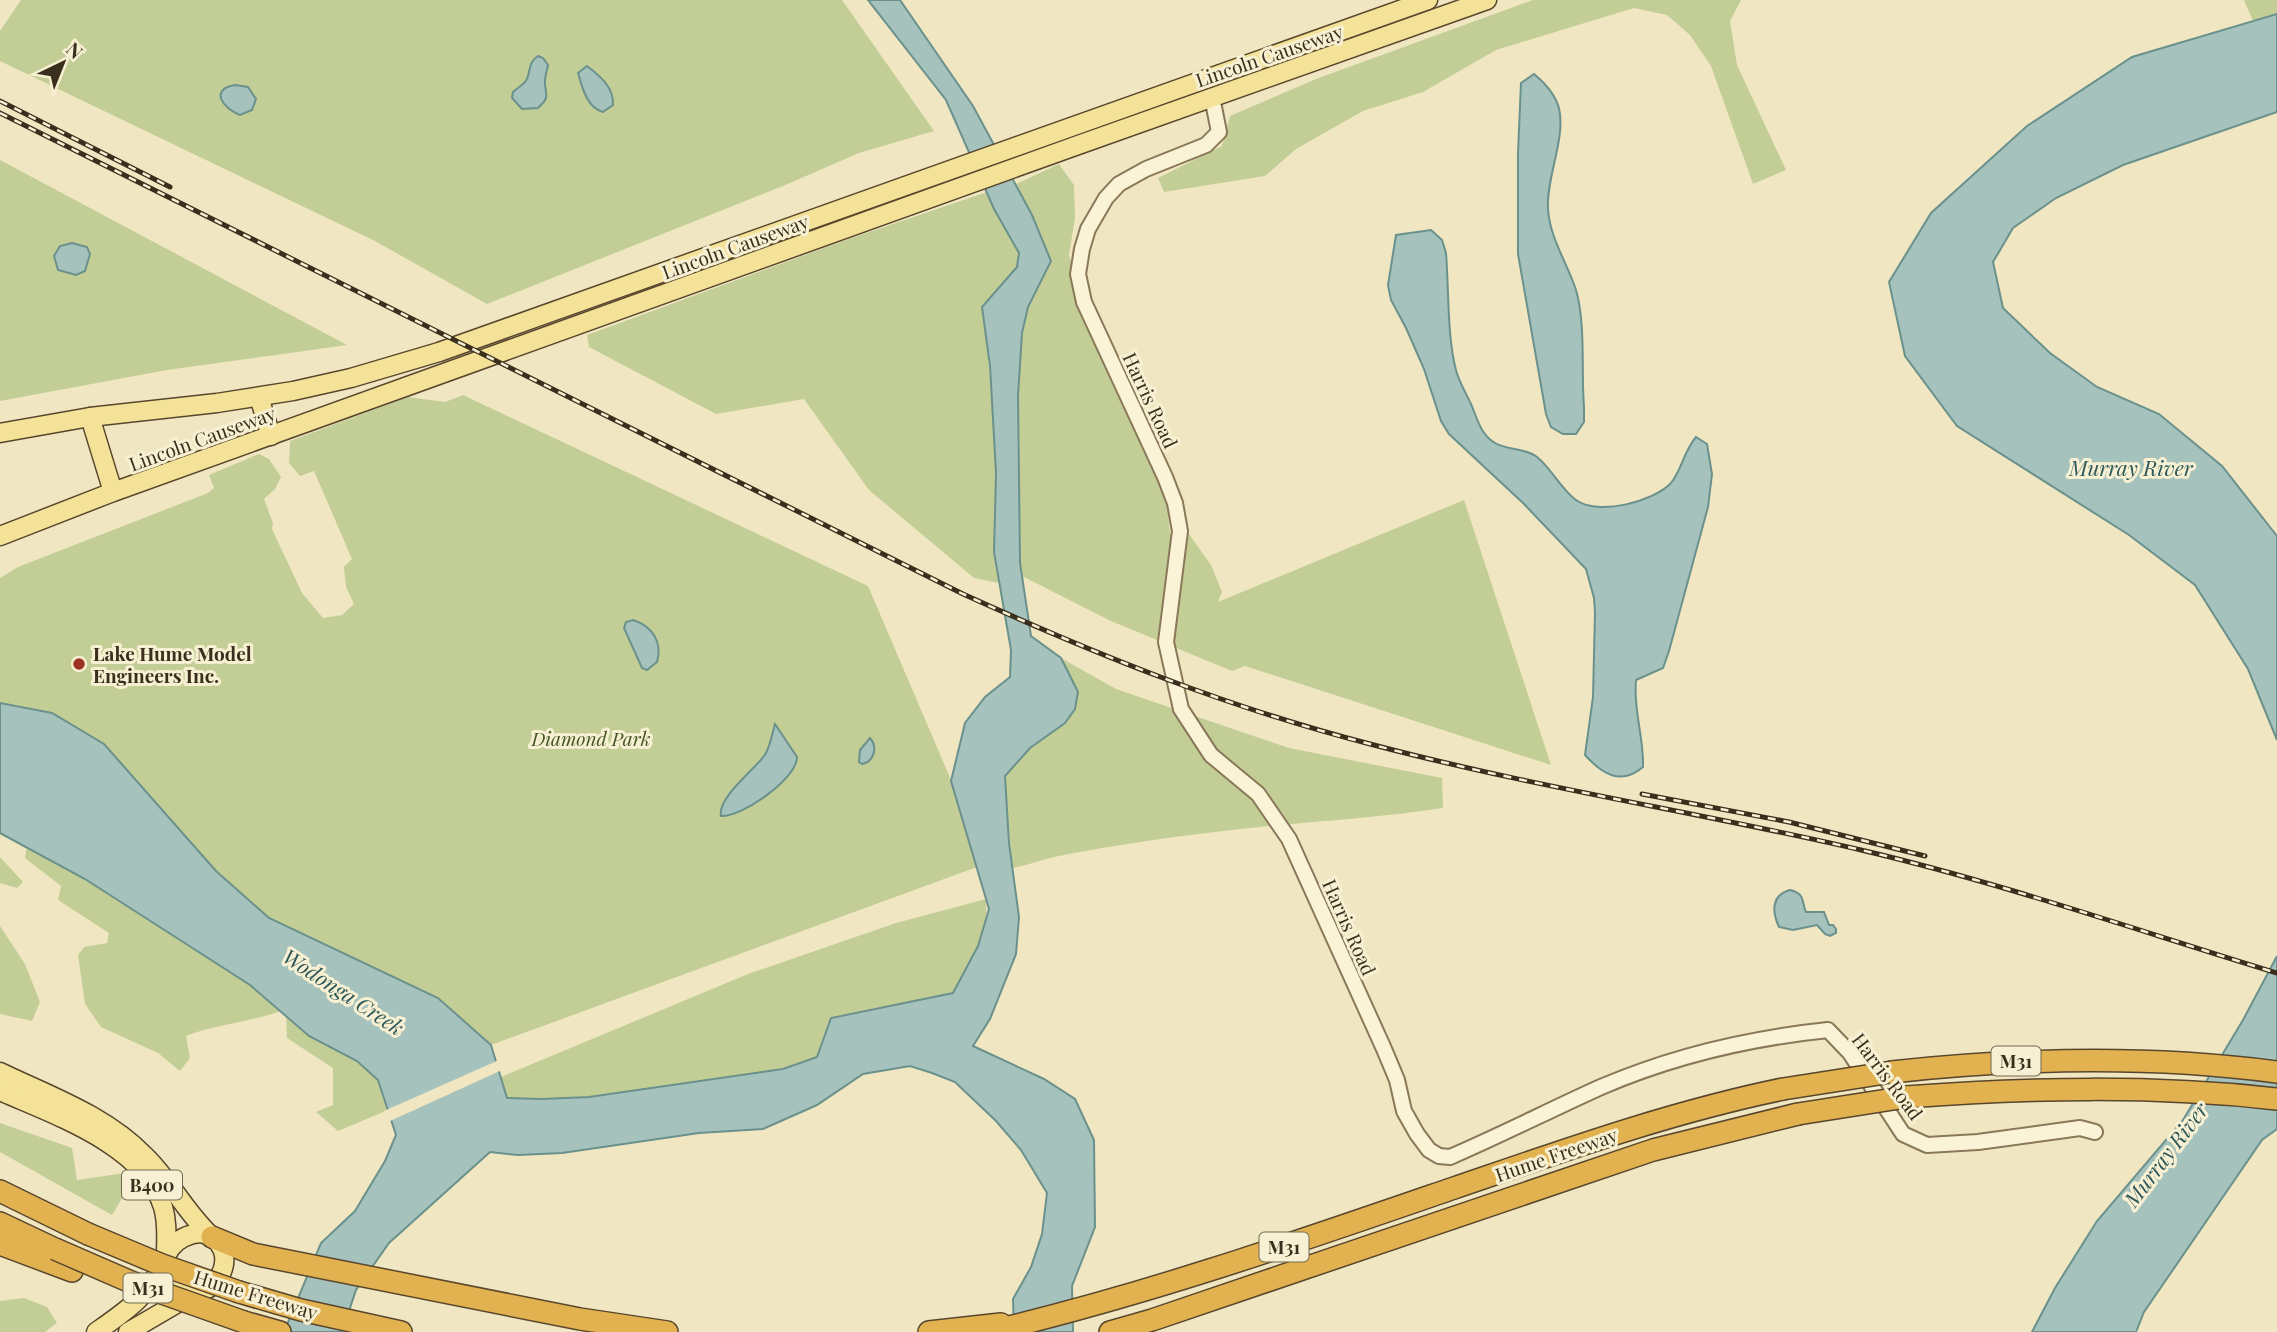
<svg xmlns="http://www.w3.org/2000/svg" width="2277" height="1332" font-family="'Playfair Display',serif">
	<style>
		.green { fill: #c2ce96 }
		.water { fill: #a5c2bd; stroke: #6b918c; stroke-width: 2 }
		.pier { fill: #f0e7c2 }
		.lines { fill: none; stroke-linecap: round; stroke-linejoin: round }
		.minor-casing { stroke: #8a7859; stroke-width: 18 }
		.major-casing { stroke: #58462d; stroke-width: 21 }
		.highway-casing { stroke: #58462d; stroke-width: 24 }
		.minor { stroke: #faf3d6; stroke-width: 14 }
		.major { stroke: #f4e299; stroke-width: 18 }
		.highway { stroke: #e2b250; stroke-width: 21 }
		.rail-casing { stroke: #3a2e1d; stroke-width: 5 }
		.rail { stroke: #f7f0d2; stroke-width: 2.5; stroke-dasharray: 8; stroke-linecap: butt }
		.highway-bridge-casing { stroke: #58462d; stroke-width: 24; stroke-linecap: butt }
		.highway-bridge { stroke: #e2b250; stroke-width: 21 }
		.poi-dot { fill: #9c3226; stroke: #f7f0d2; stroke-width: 2.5 }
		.labels { text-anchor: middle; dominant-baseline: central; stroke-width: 6; stroke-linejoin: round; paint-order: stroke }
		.shield { fill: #f7f0d2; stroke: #736853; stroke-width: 2 }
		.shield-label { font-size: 18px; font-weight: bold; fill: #3a2e1d }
		.street-label { font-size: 19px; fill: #3a2e1d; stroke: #f7f0d2 }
		.poi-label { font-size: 19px; font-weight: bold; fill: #3a2e1d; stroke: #f7f0d2; text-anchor: start }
		.park-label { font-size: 19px; font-style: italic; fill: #445723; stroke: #f7f0d2 }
		.water-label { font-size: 21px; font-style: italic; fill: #2c585a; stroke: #f7f0d2 }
	</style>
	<rect width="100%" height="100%" fill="#f0e7c2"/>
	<g class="green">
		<polygon points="21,0 842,0 934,131 859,153 783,186 487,304 375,241 0,61 0,31"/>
		<polygon points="1533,0 1741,0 1730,21 1737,65 1786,170 1753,184 1711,66 1690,35 1667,15 1634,8 1496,50 1423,92 1363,111 1296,149 1265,176 1164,192 1158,178 1222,146 1230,116 1316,79"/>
		<polygon points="2244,0 2277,0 2277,14 2253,21"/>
		<polygon points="0,160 347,345 167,370 0,401"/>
		<polygon points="1059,164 1074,185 1075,218 1069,255 1089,323 1167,500 1170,535 1189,534 1211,565 1222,592 1218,602 1464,500 1551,765 1245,666 1232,671 1111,621 1022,576 1020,563 1018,396 1022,333 1028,307 1051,261 1016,184"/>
		<path d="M987 192 1019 253 1017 266 982 307C989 362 995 419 996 474 996 511 993 546 999 583L974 578 869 490 804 399 716 414 589 347 587 335 843 241Z"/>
		<polygon points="463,395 868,586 951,780 977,867 491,1045 438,998 269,918 216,871 52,713 0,703 0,578 18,567 208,493 214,488 209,475 259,454 269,459 281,477 275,489 264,499 273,523 272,529 302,593 323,618 342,615 354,604 346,587 344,567 352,559 314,471 300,476 289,463 290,441 408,397 445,402"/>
		<path d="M1061 658 1116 689 1289 748 1442 778 1443 808C1379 818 1314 821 1250 828 1185 835 1118 844 1054 857 1040 860 1027 866 1012 868L1005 776 1030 748 1065 723 1078 692Z"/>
		<path d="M27 846 84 879 250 985 281 1011C250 1022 216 1024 186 1036L190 1058 180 1071 158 1053 101 1027 85 1004 78 955 84 947 107 943 109 933 58 900 61 886 25 858Z"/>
		<polygon points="0,857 23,882 17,888 0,883"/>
		<path d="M986 899C990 933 968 964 953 993L831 1018 817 1057 783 1069 589 1097 541 1099 507 1098 501 1077 748 974 896 923Z"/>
		<polygon points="0,926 25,964 40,1002 32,1021 0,1014"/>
		<polygon points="286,1016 309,1036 357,1061 378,1080 388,1110 338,1131 316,1112 333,1105 333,1068 287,1038"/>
		<polygon points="0,1123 72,1148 77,1180 125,1173 134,1178 112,1215 0,1152"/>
		<polygon points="24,1298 47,1307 57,1323 45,1332 0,1332 0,1301"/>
	</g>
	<g class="water">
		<polygon points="868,0 900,0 973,106 1032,215 1051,261 1028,307 1022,333 1018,396 1020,563 1031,636 1061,658 1078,692 1075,709 1065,723 1030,748 1005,776 1009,843 1019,917 1016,954 990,1019 973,1046 1044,1079 1075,1099 1094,1140 1095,1227 1072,1286 1073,1332 1014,1332 1013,1299 1031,1267 1042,1234 1047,1193 1021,1150 996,1121 955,1082 932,1073 910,1066 863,1074 817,1105 763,1129 699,1133 562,1153 518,1155 490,1152 389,1243 356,1290 342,1332 284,1332 321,1243 355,1211 385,1161 396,1135 378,1080 357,1061 309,1036 250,985 85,879 0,833 0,703 52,713 104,744 216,871 269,918 438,998 491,1045 507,1098 541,1099 589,1097 783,1069 817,1057 831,1018 953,993 978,946 989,909 951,781 965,723 985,697 1010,677 1011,650 994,552 996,473 990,366 982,307 1017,267 1019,253 994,209 946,100"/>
		<polygon points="2277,14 2277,112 2123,165 2056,198 2013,228 1993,262 2003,308 2050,353 2097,387 2159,414 2222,466 2277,536 2277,740 2248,669 2195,585 2129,535 1957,426 1905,356 1889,282 1931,213 2027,126 2132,57"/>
		<path d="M538 56 543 58 548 65C547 71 544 79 545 85 547 97 548 99 538 108L522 109 512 98 513 92C517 88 524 85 527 79 531 69 528 63 538 56Z"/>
		<path d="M587 66C600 76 614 87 613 105L603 112C587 108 582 87 578 73Z"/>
		<path d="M1534 74C1545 83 1555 94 1559 108 1566 139 1546 177 1548 209 1550 239 1567 262 1576 290 1586 325 1581 371 1584 407V422L1576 434H1563L1551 427 1546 414 1518 254V153L1521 83Z"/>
		<path d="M235 85 248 87 256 99 252 110 240 115C223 109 209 89 235 85Z"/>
		<path d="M1431 230 1442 240 1446 253C1449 290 1447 336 1456 370 1459 382 1466 393 1471 404 1477 418 1480 432 1492 441 1504 451 1525 447 1537 457 1552 469 1560 488 1576 500 1598 516 1653 502 1671 483 1682 469 1684 451 1696 437L1707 444 1712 474 1708 507 1669 651 1663 668 1636 680C1633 710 1644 737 1643 767 1621 786 1602 774 1585 755L1593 697 1595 612 1594 598 1586 569 1523 503 1449 434 1441 421 1424 369 1406 328 1391 300 1388 285 1396 235Z"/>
		<polygon points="72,243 87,247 90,254 85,271 76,275 58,270 54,256 60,246"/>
		<path d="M633 620C652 626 663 642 657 662L647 670 642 668 624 628 626 622Z"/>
		<path d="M775 724 797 757C797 779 742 817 721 816 717 798 754 770 764 756 770 748 772 734 775 724Z"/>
		<path d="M870 738C878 747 874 762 862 764L859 762 860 750Z"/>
		<path d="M1790 890C1806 894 1801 901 1806 912H1824L1829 925H1833L1836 929V933L1830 936 1825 934 1817 925 1793 930 1779 927C1772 912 1771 895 1790 890Z"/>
		<polygon points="2277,956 2277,1129 2262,1140 2144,1312 2136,1332 2032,1332 2055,1288 2097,1221 2183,1120 2243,1020"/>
	</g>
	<polygon class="pier" points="499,1060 502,1070 388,1122 384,1111"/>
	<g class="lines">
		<g class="minor-casing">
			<path id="minor" d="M1212 97 1219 132 1206 145 1146 169 1119 184 1106 198 1088 229 1082 249 1078 274 1084 302 1165 477 1175 503 1180 531 1166 642 1181 709 1211 755 1258 794 1289 839 1384 1049 1397 1080 1404 1111 1417 1134 1429 1150 1439 1156 1450 1157C1501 1135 1550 1110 1601 1087 1673 1056 1751 1038 1828 1030L1850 1053 1903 1134 1927 1145 1978 1142 2080 1128 2095 1132"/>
		</g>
		<g class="major-casing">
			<g id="major">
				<polyline points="259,397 271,436"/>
				<polyline points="90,417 113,492"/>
				<polyline points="0,433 90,417 217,403 293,391 351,378 439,352 1428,0"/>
				<polyline points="0,536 113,492 1078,145 1487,0"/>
				<path d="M0 1072C50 1096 105 1115 145 1156 170 1180 184 1210 210 1235"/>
				<path d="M0 1091C54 1115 144 1145 163 1207 168 1223 166 1239 166 1255"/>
				<path d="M201 1233C250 1244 212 1320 174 1280 153 1258 176 1234 201 1233Z"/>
				<path d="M96 1332C129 1309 149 1296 165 1258"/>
				<polyline points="128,1332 188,1297"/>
			</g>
		</g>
		<g class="highway-casing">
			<g id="highway">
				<path d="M1892 1072C2021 1058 2148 1055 2277 1072"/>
				<path d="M1906 1097C2030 1088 2152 1085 2277 1099"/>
				<polyline points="0,1191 88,1234"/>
				<polyline points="0,1223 55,1249"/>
				<polyline points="212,1237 253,1254 580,1319 667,1332"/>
				<polyline points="0,1244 72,1271"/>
				<polyline points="239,1292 301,1310 401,1332"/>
				<polyline points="244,1322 280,1332"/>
				<polyline points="929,1332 1001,1324"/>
				<path d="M988 1332C1146 1295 1300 1241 1454 1188 1562 1151 1671 1112 1783 1089"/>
				<polyline points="1110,1332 1152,1320 1653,1150 1798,1114"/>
			</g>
		</g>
		<use href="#minor" class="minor"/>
		<use href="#major" class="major"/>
		<use href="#highway" class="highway"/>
		<g class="rail-casing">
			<g id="rail">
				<polyline points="0,101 170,187"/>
				<path d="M0 113 963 594C1095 654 1229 708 1370 744 1532 787 1698 812 1861 850 2002 883 2139 931 2277 973"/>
				<polyline points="1642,794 1789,822 1925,856"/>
			</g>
		</g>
		<use href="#rail" class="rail"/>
		<g class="highway-bridge-casing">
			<g id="highway-bridge">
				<polyline points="1783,1089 1892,1072"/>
				<polyline points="1798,1114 1906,1097"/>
				<polyline points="88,1234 162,1265 239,1292"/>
				<polyline points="55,1249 131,1282 244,1322"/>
			</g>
		</g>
		<use href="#highway-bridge" class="highway-bridge"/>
	</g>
	<circle class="poi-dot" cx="79" cy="664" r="7"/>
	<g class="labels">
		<g class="shield">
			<rect x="1991.5" y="1046.5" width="49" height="29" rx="5"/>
			<rect x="122" y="1170.5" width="60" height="29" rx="5"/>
			<rect x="1259.5" y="1232.5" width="49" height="29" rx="5"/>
			<rect x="123.5" y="1273.5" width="49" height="29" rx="5"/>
		</g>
		<g class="shield-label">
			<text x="2016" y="1061">M31</text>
			<text x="152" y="1185">B400</text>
			<text x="1284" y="1247">M31</text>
			<text x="148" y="1288">M31</text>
		</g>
		<g class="street-label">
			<text transform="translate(1269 55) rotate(-19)">Lincoln Causeway</text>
			<text transform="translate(735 246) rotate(-20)">Lincoln Causeway</text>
			<text transform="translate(1151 400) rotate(65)">Harris Road</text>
			<text transform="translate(202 438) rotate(-20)">Lincoln Causeway</text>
			<text transform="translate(1350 927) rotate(66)">Harris Road</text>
			<text transform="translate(1888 1076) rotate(53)">Harris Road</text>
			<text transform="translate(1556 1154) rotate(-19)">Hume Freeway</text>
			<text transform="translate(256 1294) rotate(17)">Hume Freeway</text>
		</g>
		<g class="poi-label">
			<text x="93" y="653">Lake Hume Model<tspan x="93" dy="22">Engineers Inc.</tspan></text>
		</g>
		<g class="park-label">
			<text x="591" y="738">Diamond Park</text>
		</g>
		<g class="water-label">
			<text x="2131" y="467">Murray River</text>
			<text transform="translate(344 991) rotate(33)">Wodonga Creek</text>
			<text transform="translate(2165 1154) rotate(-53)">Murray River</text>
		</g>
	</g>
	<g transform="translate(63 63) rotate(43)" stroke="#f7f0d2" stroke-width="5" paint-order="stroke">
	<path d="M0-5L12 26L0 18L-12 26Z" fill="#3a2e1d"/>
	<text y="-10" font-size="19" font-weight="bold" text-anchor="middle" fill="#3a2e1d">N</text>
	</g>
</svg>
